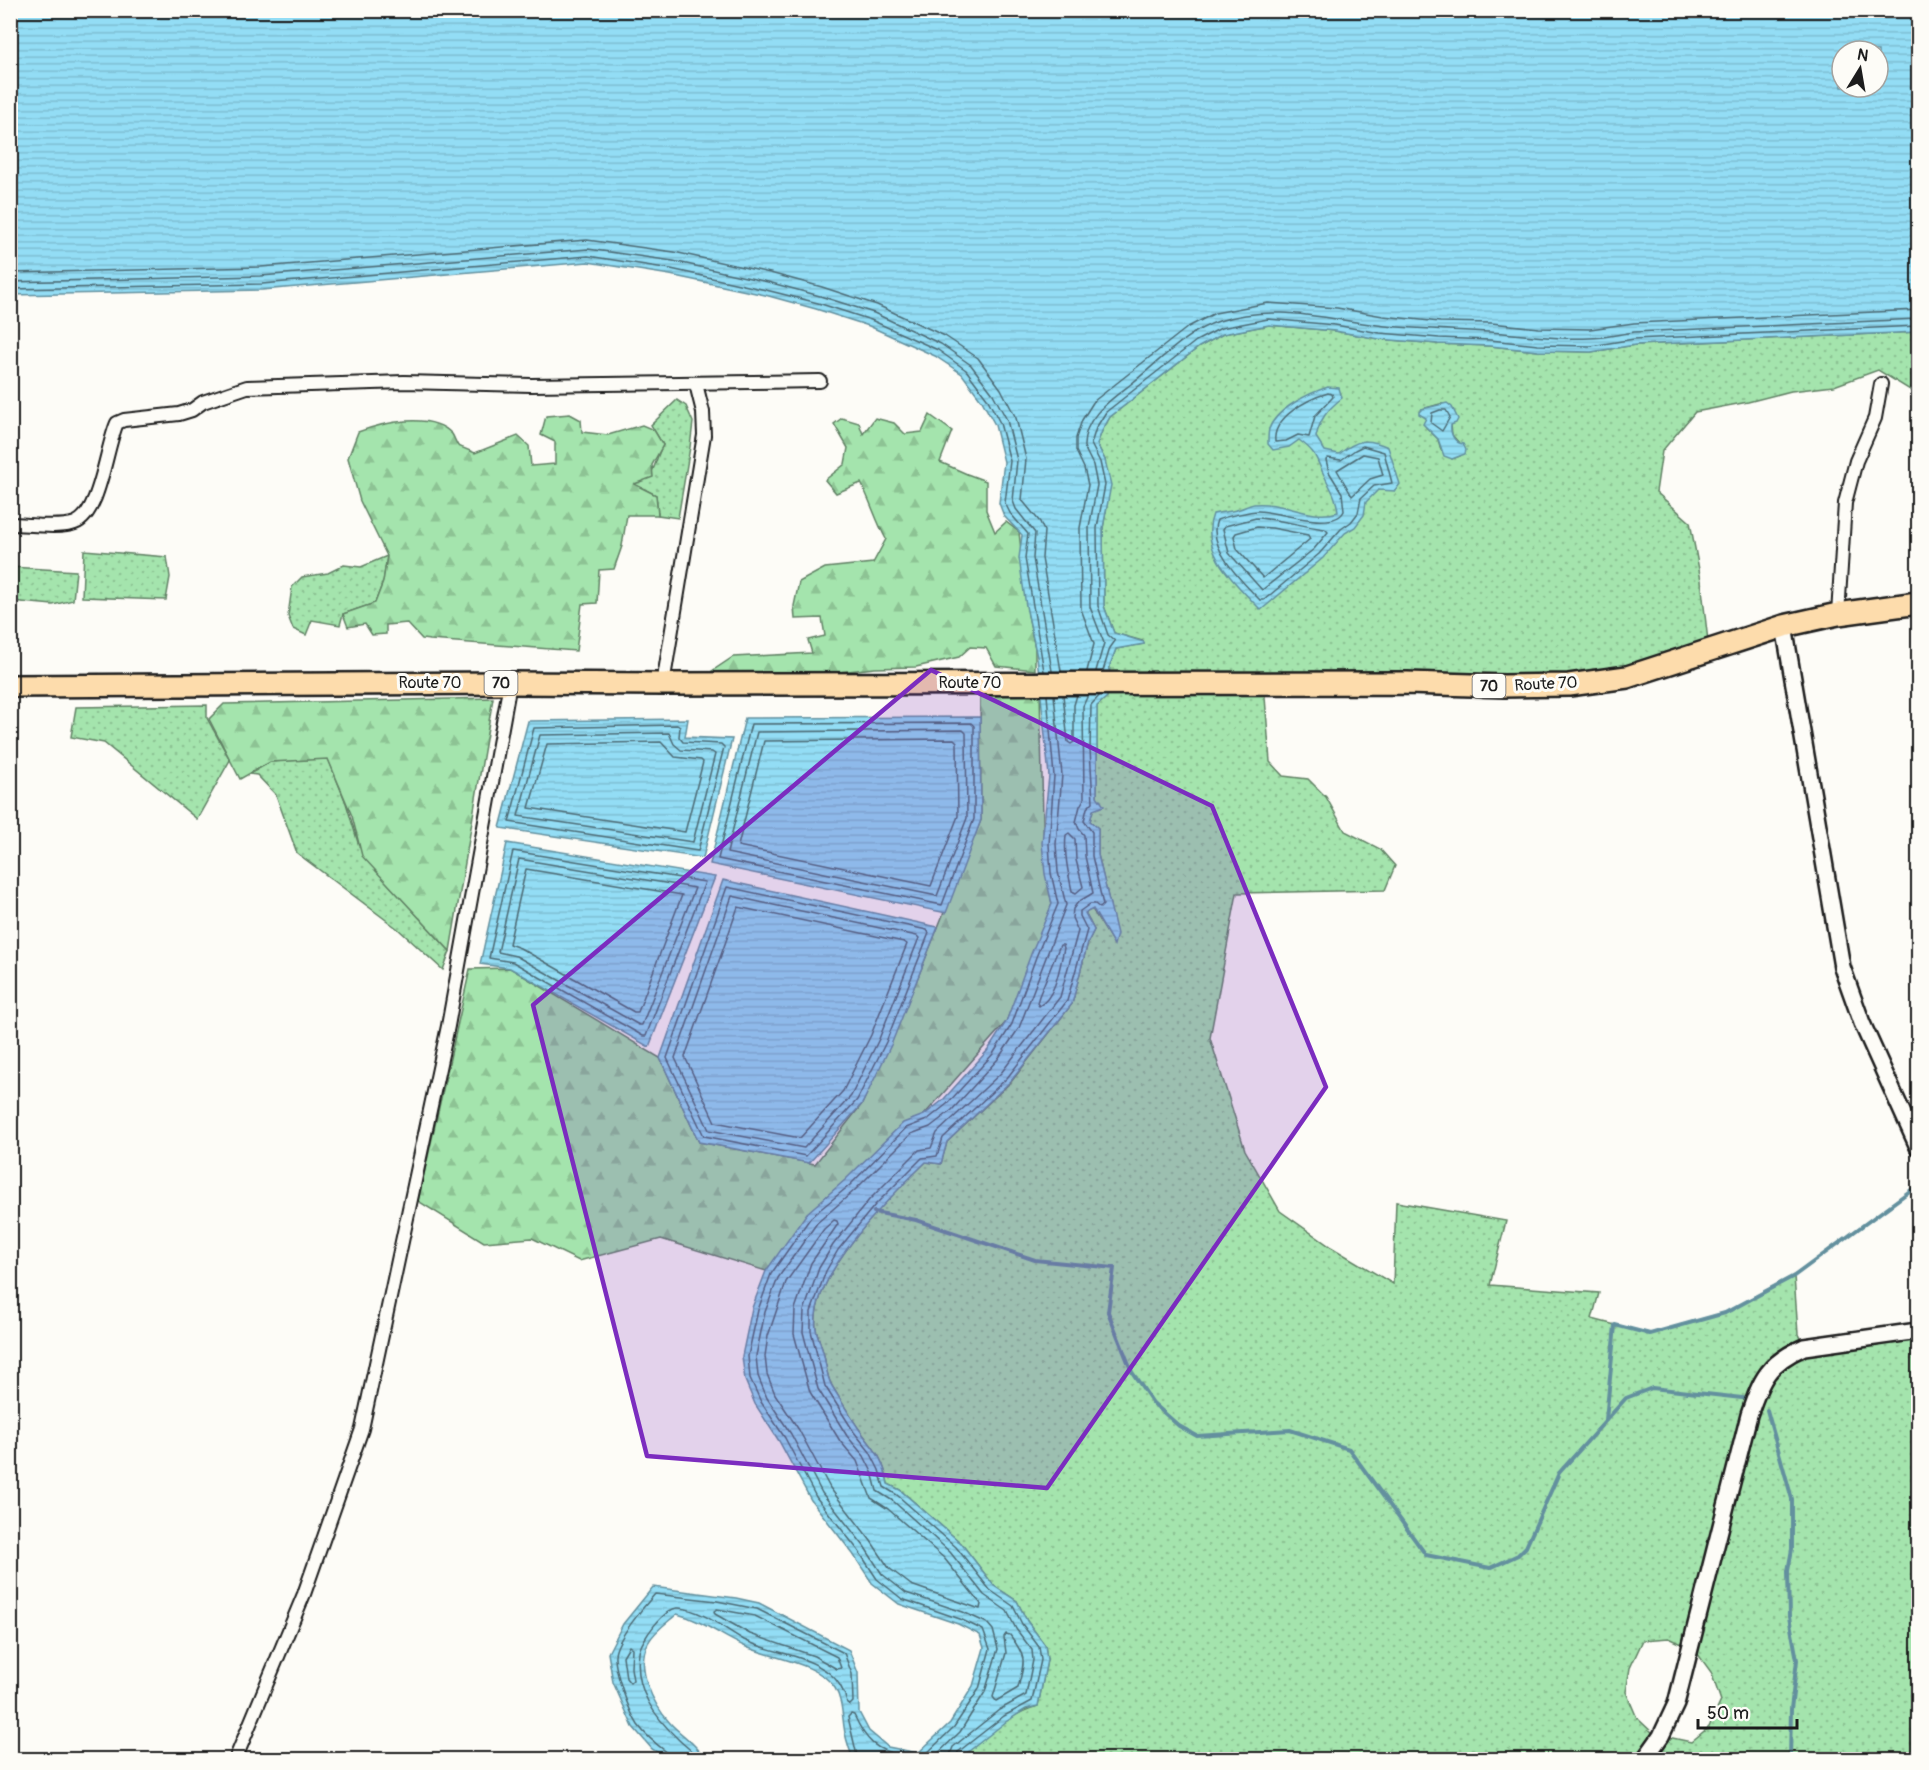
<svg xmlns="http://www.w3.org/2000/svg" width="1929" height="1770" font-family="Pangolin,sans-serif">
	<style>
		.grass { fill: url(#grass-dots); stroke: #608064; stroke-width: 1.5; fill-rule: evenodd }
		.forest { fill: url(#forest-firs); stroke: #608064; stroke-width: 1.5 }
		.water { fill: url(#water-rules); stroke: #63909e; stroke-width: 1.5; fill-rule: evenodd }
		.lines { fill: none; stroke-linecap: round; stroke-linejoin: round }
		.shore { stroke: #4c6973; stroke-width: 1.5 }
		.stream { stroke: #63909e; stroke-width: 4 }
		.minor-casing { stroke: #1c1c1c; stroke-width: 16 }
		.tertiary-casing { stroke: #1c1c1c; stroke-width: 20 }
		.trunk-casing { stroke: #1c1c1c; stroke-width: 26 }
		.minor { stroke: #fdfcf7; stroke-width: 12 }
		.tertiary { stroke: #fdfcf7; stroke-width: 15 }
		.trunk { stroke: #fddcac; stroke-width: 21 }
		.marked { fill: #7b2cbf; fill-opacity: 0.2; stroke: #7b2cbf; stroke-width: 4.5; stroke-linejoin: round }
		.labels { text-anchor: middle; dominant-baseline: central; stroke-width: 6; stroke-linejoin: round; paint-order: stroke }
		.shield { fill: #fdfcf7; stroke: #605f5e; stroke-width: 1.5 }
		.shield-label { font-size: 15px; font-weight: bold; fill: #1c1c1c }
		.street-label { font-size: 16px; fill: #1c1c1c; stroke: #fdfcf7 }
	</style>
	<defs>
		<pattern id="grass-dots" width="8" height="8" patternUnits="userSpaceOnUse" patternTransform="scale(1.5)"><rect width="8" height="8" fill="#a4e4ad"/><path d="M2 2h.1M6 6h.1" fill="none" stroke="#8dc394" stroke-width="1.8" stroke-linecap="round"/></pattern>
		<pattern id="forest-firs" width="22" height="20" patternUnits="userSpaceOnUse" patternTransform="scale(1.5)"><rect width="22" height="20" fill="#a4e4ad"/><path d="M5 1l3.5 6h-7zM16 11l3.5 6h-7z" fill="#8dc394"/></pattern>
		<pattern id="water-rules" width="6" height="5" patternUnits="userSpaceOnUse" patternTransform="scale(1.5)"><rect width="6" height="5" fill="#93ddf5"/><path d="M0 2.5h6" fill="none" stroke="#7ebdd1"/></pattern>
	</defs>
	<rect width="100%" height="100%" fill="#fdfcf7"/>
	<filter id="ink" filterUnits="userSpaceOnUse"><feTurbulence type="fractalNoise" baseFrequency=".0167" numOctaves="2"/><feDisplacementMap in="SourceGraphic" scale="12" xChannelSelector="R" yChannelSelector="G"/><feConvolveMatrix kernelMatrix="1 2 1 2 8 2 1 2 1" color-interpolation-filters="sRGB"/></filter>
	<g filter="url(#ink)">
		<g class="grass">
			<path d="M1269 325 1335 331 1380 339 1438 344 1490 346 1538 351 1591 352 1635 345 1918 332V395L1878 370 1834 386 1791 391 1748 402 1695 412 1662 451 1656 492 1690 522 1701 580 1709 650 1627 677 1264 684 1270 762 1283 776 1308 779 1326 797 1345 831 1380 849 1395 866 1385 890 1237 893 1210 1038 1245 1150 1280 1211 1331 1247 1393 1284 1396 1202 1506 1221 1490 1285 1599 1293 1592 1319 1650 1334 1725 1313 1794 1276 1798 1334 1804 1347 1918 1331V1759H959C983 1740 1007 1714 1038 1706L1047 1660 1045 1645 1027 1621 1017 1601 994 1586 961 1543 900 1490 888 1484C883 1456 874 1450 859 1429 850 1416 840 1399 832 1386 827 1378 826 1365 824 1356 822 1347 818 1338 816 1329 809 1275 890 1196 926 1162L941 1164 947 1142 1011 1082 1072 1004 1088 942 1094 930 1085 913 1092 909 1114 944 1110 906 1098 855V828L1090 821 1097 796V706L1107 697 1110 665 1116 649 1144 644 1143 641 1114 633 1104 606 1103 528 1106 511 1105 460 1097 444 1102 431 1110 417 1199 347 1223 334ZM1440 404H1444L1451 425 1452 435 1460 444V456L1452 459 1441 450 1438 439 1426 427V418L1422 409ZM1669 1638 1695 1650 1711 1672 1721 1701 1709 1727 1691 1742 1654 1734 1637 1718 1626 1692 1630 1668 1643 1640Z"/>
			<path d="M677 400 686 406 693 422 690 447 678 518 658 515 656 495 634 484C659 475 651 466 663 445L651 425Z"/>
			<polygon points="84,550 167,557 170,577 166,600 82,597"/>
			<polygon points="387,556 383,582 375,603 343,614 340,625 312,620 306,635 293,629 288,616 292,587 302,577 328,573 344,565 361,567"/>
			<polygon points="10,567 76,571 73,600 53,605 11,601"/>
			<polygon points="207,705 207,718 230,760 197,819 104,743 71,737 76,707"/>
			<polygon points="328,758 346,803 359,846 380,875 450,951 443,970 398,929 297,853 276,795 257,775 249,774 270,762"/>
		</g>
		<g class="forest">
			<path d="M570 414 581 420 582 432 608 435 642 425 654 430 663 445 652 465 653 477 634 484 656 495 658 515H627L622 546 614 569 599 570 597 603 582 604 576 651 430 640 422 639 407 623 386 625V634L372 635 365 624 348 627 343 614 375 603 383 582 387 556 360 501 348 458 358 432C382 423 431 411 452 434 454 437 456 443 458 446L475 453 518 436 529 446 531 466 555 464V442L541 435 546 416Z"/>
			<path d="M930 415 952 431 940 462 967 474 986 481V510L995 532 1006 522 1019 532 1028 615 1035 648V670L996 666 986 648 970 647 959 657 916 667 875 668 830 673 795 672 781 678 766 674 709 673 733 657 812 653 808 640 825 636 822 618 795 619 794 606 799 582 825 568 873 563 886 539C876 521 871 502 861 483L836 493 825 480 845 464 848 448 834 424 842 418 859 423 863 434 875 418 894 423 905 434 922 432Z"/>
			<polygon points="1040,691 1044,862 1052,904 1006,1022 924,1115 826,1197 766,1271 661,1239 579,1261 532,1238 484,1242 418,1201 470,969 510,968 660,1058 699,1142 815,1164 862,1104 912,992 981,820 980,697"/>
			<polygon points="493,698 450,951 362,856 352,816 328,759 270,762 240,779 209,719 224,704"/>
		</g>
		<g class="water">
			<path d="M10 11H1918V332L1635 345 1591 352 1538 351 1490 346 1438 344 1379 339 1335 331 1269 325 1223 334 1199 347 1110 417 1102 431 1097 444 1105 460 1111 485 1103 528 1104 606 1114 633 1144 642V644L1116 649 1110 665 1107 697 1097 706V796L1104 806 1093 810 1090 821 1098 828V855L1117 934 1114 945 1093 909 1085 913 1094 930 1088 942 1072 1004 1011 1081 947 1142 941 1164 926 1162C890 1197 809 1275 816 1329 818 1338 822 1347 824 1356 826 1365 827 1378 832 1386 840 1399 850 1416 859 1429 874 1450 883 1456 888 1484L900 1490 961 1543 994 1586 1017 1601 1027 1621 1045 1645 1047 1660 1038 1706 1026 1709 1007 1721 959 1759H853C850 1751 847 1742 845 1733 842 1718 843 1701 835 1688 818 1662 770 1658 744 1646 721 1636 702 1620 677 1614 668 1622 654 1631 648 1643 635 1669 653 1704 670 1723 682 1736 697 1744 705 1759H668L652 1749 633 1727 613 1682 608 1653 623 1624 653 1587 736 1598 759 1603 849 1650 858 1673 859 1712 869 1731 888 1747 918 1753 950 1723 973 1686 984 1648 980 1635 958 1624 899 1604 872 1583 853 1554 811 1500 779 1441 755 1404 745 1380 742 1356 752 1308 766 1271 807 1213 845 1180 903 1123 924 1115 943 1100 988 1050 1006 1022 1031 954 1052 904 1045 874 1042 843 1049 776 1037 657 1026 606 1019 558 1022 535 1004 516 999 503 1004 462 995 425 982 401 962 374 935 356 869 326 816 309 765 295 670 275 588 262 262 290 11 295ZM1842 51H1878V87H1842Z"/>
			<path d="M1328 387 1339 388 1342 398C1327 410 1320 419 1316 437L1325 451 1339 454C1357 440 1366 437 1388 447L1400 484 1395 491 1378 490 1366 502 1364 515 1355 527 1345 533 1323 558 1261 610C1237 585 1198 552 1213 514 1221 512 1229 512 1236 510 1242 509 1248 505 1254 504 1283 501 1310 521 1338 512 1336 495 1331 490 1324 475 1315 457 1317 453 1299 440L1289 447 1273 450 1268 444C1268 439 1268 433 1269 429 1276 409 1309 393 1328 387Z"/>
			<path d="M1447 403 1452 407 1458 419 1456 423 1451 425C1450 433 1454 443 1463 444L1466 450 1465 454 1452 459 1444 456 1438 439 1423 424 1426 418 1419 414V412L1422 409Z"/>
			<polygon points="980,717 981,820 946,913 710,864 745,718"/>
			<polygon points="688,719 685,737 732,739 703,858 500,828 528,721"/>
			<polygon points="507,843 715,877 649,1047 510,968 480,964"/>
			<polygon points="723,880 938,927 891,1045 862,1104 809,1163 699,1142 660,1058"/>
		</g>
		<g class="lines">
			<g class="shore">
				<polyline points="10,273 261,267 587,240 674,252 770,273 822,287 877,305 945,336 978,358 1001,389 1016,418 1026,459 1022,500 1040,522 1044,531 1042,558 1061,671"/>
				<polyline points="10,282 261,276 588,249 673,261 768,282 820,296 874,313 941,344 971,365 993,394 1007,420 1017,460 1013,501 1016,509 1035,533 1033,558 1052,671"/>
				<polyline points="10,289 262,284 588,256 671,269 766,290 818,303 871,320 938,350 966,370 987,398 1000,423 1010,461 1005,503 1010,513 1028,534 1025,558 1044,671"/>
				<path d="M1328 393 1332 394 1333 397 1315 416 1309 437 1298 435 1286 441 1275 442C1272 417 1308 399 1328 393Z"/>
				<polygon points="1440,410 1446,410 1450,417 1442,431 1431,423 1432,413"/>
				<path d="M1363 446 1384 452 1392 483 1374 486 1361 498 1358 513 1351 522 1341 529 1319 554 1264 600H1260C1243 583 1206 547 1217 520 1224 517 1251 511 1258 511 1277 511 1334 532 1344 511L1342 493 1329 472 1326 460 1328 458 1341 460 1355 450Z"/>
				<polygon points="1363,454 1378,457 1383,475 1370,479 1352,496 1337,470"/>
				<path d="M1256 518C1279 519 1302 526 1325 529L1328 532 1314 549 1262 590 1229 553 1223 529 1225 526Z"/>
				<polygon points="1257,527 1272,528 1308,535 1310,539 1263,578 1237,549 1234,536 1236,533"/>
				<polyline points="1087,671 1094,644 1081,609 1080,528 1088,485 1084,468 1076,451 1076,438 1082,420 1094,401 1188,327 1215,313 1268,303 1337,308 1383,316 1440,322 1491,323 1539,328 1590,329 1634,323 1918,310"/>
				<path d="M1096 671 1104 643 1090 607 1089 528 1097 485 1093 465 1084 447C1083 418 1110 400 1131 384 1158 363 1185 332 1219 321 1275 303 1329 320 1385 326 1420 329 1455 330 1489 332 1523 334 1556 340 1589 338 1604 338 1619 334 1634 332L1918 319"/>
				<polyline points="1103,671 1110,648 1115,641 1108,635 1098,606 1097,528 1105,485 1100,462 1091,444 1096,428 1106,412 1196,341 1221,328 1268,319 1335,325 1380,333 1439,338 1490,340 1538,345 1591,346 1634,339 1918,326"/>
				<polyline points="1063,695 1068,742 1071,744 1074,742 1074,705 1077,695"/>
				<polygon points="971,723 974,726 974,819 942,905 718,859 751,724"/>
				<polygon points="677,725 680,727 679,737 683,742 721,744 724,747 698,851 509,822 534,728"/>
				<polygon points="963,730 966,733 967,818 937,896 727,853 757,732"/>
				<polygon points="669,733 674,744 681,750 712,752 715,754 693,842 518,816 540,735"/>
				<polygon points="954,739 957,742 958,816 931,886 738,846 764,741"/>
				<polygon points="661,742 675,757 701,760 703,762 685,832 529,808 547,744"/>
				<path d="M1069 833 1075 839 1076 860 1083 887 1076 893 1072 891C1068 872 1064 854 1066 835Z"/>
				<polygon points="513,851 705,882 646,1036 643,1036 513,962 489,958"/>
				<polygon points="519,859 695,888 642,1025 639,1025 516,956 498,952"/>
				<polygon points="526,869 682,895 638,1012 634,1012 520,948 509,944"/>
				<polygon points="727,887 927,930 929,933 886,1042 857,1100 806,1156 704,1136 667,1058"/>
				<polygon points="732,896 917,936 919,938 879,1039 851,1096 804,1148 709,1130 675,1058"/>
				<polygon points="738,907 904,942 907,944 871,1035 843,1091 800,1138 715,1122 685,1057"/>
				<path d="M1060 945H1063L1064 948C1060 966 1056 997 1039 1006L1037 1003 1039 996Z"/>
				<polygon points="834,1220 837,1221 838,1224 811,1263 795,1309 794,1334 810,1392 840,1441 857,1461 871,1498 888,1509 944,1558 981,1604 980,1609 911,1585 889,1568 871,1541 830,1488 799,1430 775,1394 767,1374 765,1356 768,1336 786,1282 824,1229"/>
				<polygon points="717,1609 755,1616 837,1657 841,1668 837,1669 814,1656 750,1634 715,1614 714,1611"/>
				<path d="M1006 1634 1010 1635C1027 1658 1025 1660 1018 1688L996 1701 993 1697 1006 1653 1004 1637Z"/>
				<polygon points="629,1646 632,1648 631,1668 633,1680 630,1683 626,1678 623,1656"/>
				<path d="M670 1760 668 1753C657 1745 646 1736 638 1725 629 1711 614 1671 615 1655 616 1640 644 1606 655 1594L717 1601 757 1609 844 1653 852 1674 853 1702 850 1705 847 1703C845 1692 838 1680 829 1673 805 1654 771 1653 744 1640 724 1629 703 1610 679 1608 665 1607 640 1641 639 1653 634 1690 655 1717 679 1740 686 1747 694 1751 698 1760"/>
				<path d="M858 1760 848 1717 851 1714 854 1715C866 1741 875 1751 904 1756 911 1758 916 1760 923 1757L954 1727 979 1689 990 1649 983 1630 960 1619 902 1599 877 1579 858 1550 816 1497 785 1438 761 1402 750 1378 748 1356 758 1310 771 1274 811 1217 850 1185 906 1128 927 1120 947 1104 993 1054 1012 1024 1036 957 1058 904 1051 873 1049 844 1054 776 1047 695"/>
				<polyline points="931,1760 960,1732 985,1692 998,1649 993,1630 987,1623 963,1612 906,1593 882,1574 864,1546 822,1493 791,1434 767,1398 758,1376 756,1356 765,1312 778,1278 817,1223 855,1190 911,1134 930,1127 952,1110 998,1059 1019,1028 1066,905 1058,872 1056,844 1062,775 1054,695"/>
				<polyline points="948,1760 953,1747 999,1710 1026,1695 1033,1660 1032,1650 1016,1629 1007,1611 984,1595 950,1552 893,1501 877,1491 872,1472 864,1456 847,1436 818,1389 803,1332 804,1311 819,1268 833,1245 869,1200 919,1150 931,1148 937,1133 1001,1073 1060,997 1078,931 1072,918 1073,909 1078,902 1093,893 1085,856 1084,835 1079,829 1076,822 1080,806 1084,799 1083,706 1088,695"/>
				<polyline points="956,1760 958,1752 1004,1716 1032,1701 1041,1660 1039,1647 1022,1624 1013,1606 990,1590 956,1547 897,1495 884,1487 879,1470 870,1452 854,1432 825,1386 811,1331 811,1312 826,1271 838,1250 856,1228 875,1205 922,1158 937,1156 943,1138 1007,1078 1067,1001 1087,930 1080,916 1080,911 1090,904 1095,904 1100,908 1103,905 1092,856 1092,832 1084,821 1087,808 1093,802 1090,749 1091,705 1100,695"/>
			</g>
			<g class="stream">
				<polyline points="874,1212 916,1220 1035,1260 1114,1268 1108,1312 1132,1372 1153,1403 1179,1426 1197,1436 1290,1430 1349,1449 1426,1555 1490,1568 1518,1555 1526,1547 1559,1473 1626,1398 1652,1388 1751,1399"/>
				<polyline points="1767,1410 1792,1499 1792,1549 1788,1571 1789,1617 1797,1660 1791,1709 1790,1760"/>
				<polyline points="1606,1420 1615,1325 1650,1334 1725,1313 1794,1276 1918,1185"/>
			</g>
			<g class="minor-casing">
				<g id="minor">
					<path d="M10 524C28 524 59 529 75 523 100 514 106 447 117 423L124 420 179 414 192 410 203 402 247 387 404 382 531 385 820 381"/>
					<polyline points="1838,614 1845,503 1856,461 1875,418 1881,384"/>
					<polyline points="663,684 704,435 703,412 696,384"/>
					<polyline points="235,1760 304,1594 362,1429 448,1026 510,683"/>
				</g>
			</g>
			<g class="tertiary-casing">
				<g id="tertiary">
					<polyline points="1784,626 1842,967 1862,1023 1918,1147"/>
					<path d="M1644 1760 1661 1736 1676 1704 1749 1415C1761 1379 1768 1363 1804 1347L1918 1331"/>
				</g>
			</g>
			<g class="trunk-casing">
				<polyline id="trunk" points="10,686 510,683 663,684 1407,683 1504,686 1569,685 1627,677 1784,626 1838,614 1918,603"/>
			</g>
			<use href="#minor" class="minor"/>
			<use href="#tertiary" class="tertiary"/>
			<use href="#trunk" class="trunk"/>
		</g>
	</g>
	<path class="marked" d="M931 670 1212 806 1326 1087 1047 1488 647 1456 533 1005Z"/>
	<g class="labels">
		<g class="shield">
			<rect x="484.5" y="671" width="33" height="24" rx="4.5"/>
			<rect x="1472.5" y="674" width="33" height="24" rx="4.5"/>
		</g>
		<g class="shield-label">
			<text x="501" y="683">70</text>
			<text x="1489" y="686">70</text>
		</g>
		<g class="street-label">
			<text x="430" y="683">Route 70</text>
			<text x="970" y="683">Route 70</text>
			<text transform="translate(1546 684) rotate(-3)">Route 70</text>
		</g>
	</g>
	<rect width="1929" height="1770" fill="none" stroke="#fdfcf7" stroke-width="36"/>
	<rect x="18" y="18" width="1893" height="1734" fill="none" stroke="#1c1c1c" stroke-width="2" filter="url(#ink)"/>
	<g transform="translate(1860 69) rotate(11)"><circle r="28" fill="#fdfcf7" stroke="#a3a29f" stroke-width="1.5"/>
	<path d="M0-4.5L10 22L0 15L-10 22Z" fill="#1c1c1c"/>
	<text y="-9" font-size="16" font-weight="bold" text-anchor="middle" fill="#1c1c1c">N</text>
	</g>
	<path d="M1698 1719v9h99v-9" fill="none" stroke="#1c1c1c" stroke-width="3"/>
	<text x="1707" y="1719" font-size="18" fill="#1c1c1c" stroke="#fdfcf7" stroke-width="4.5" paint-order="stroke">50 m</text>
</svg>
